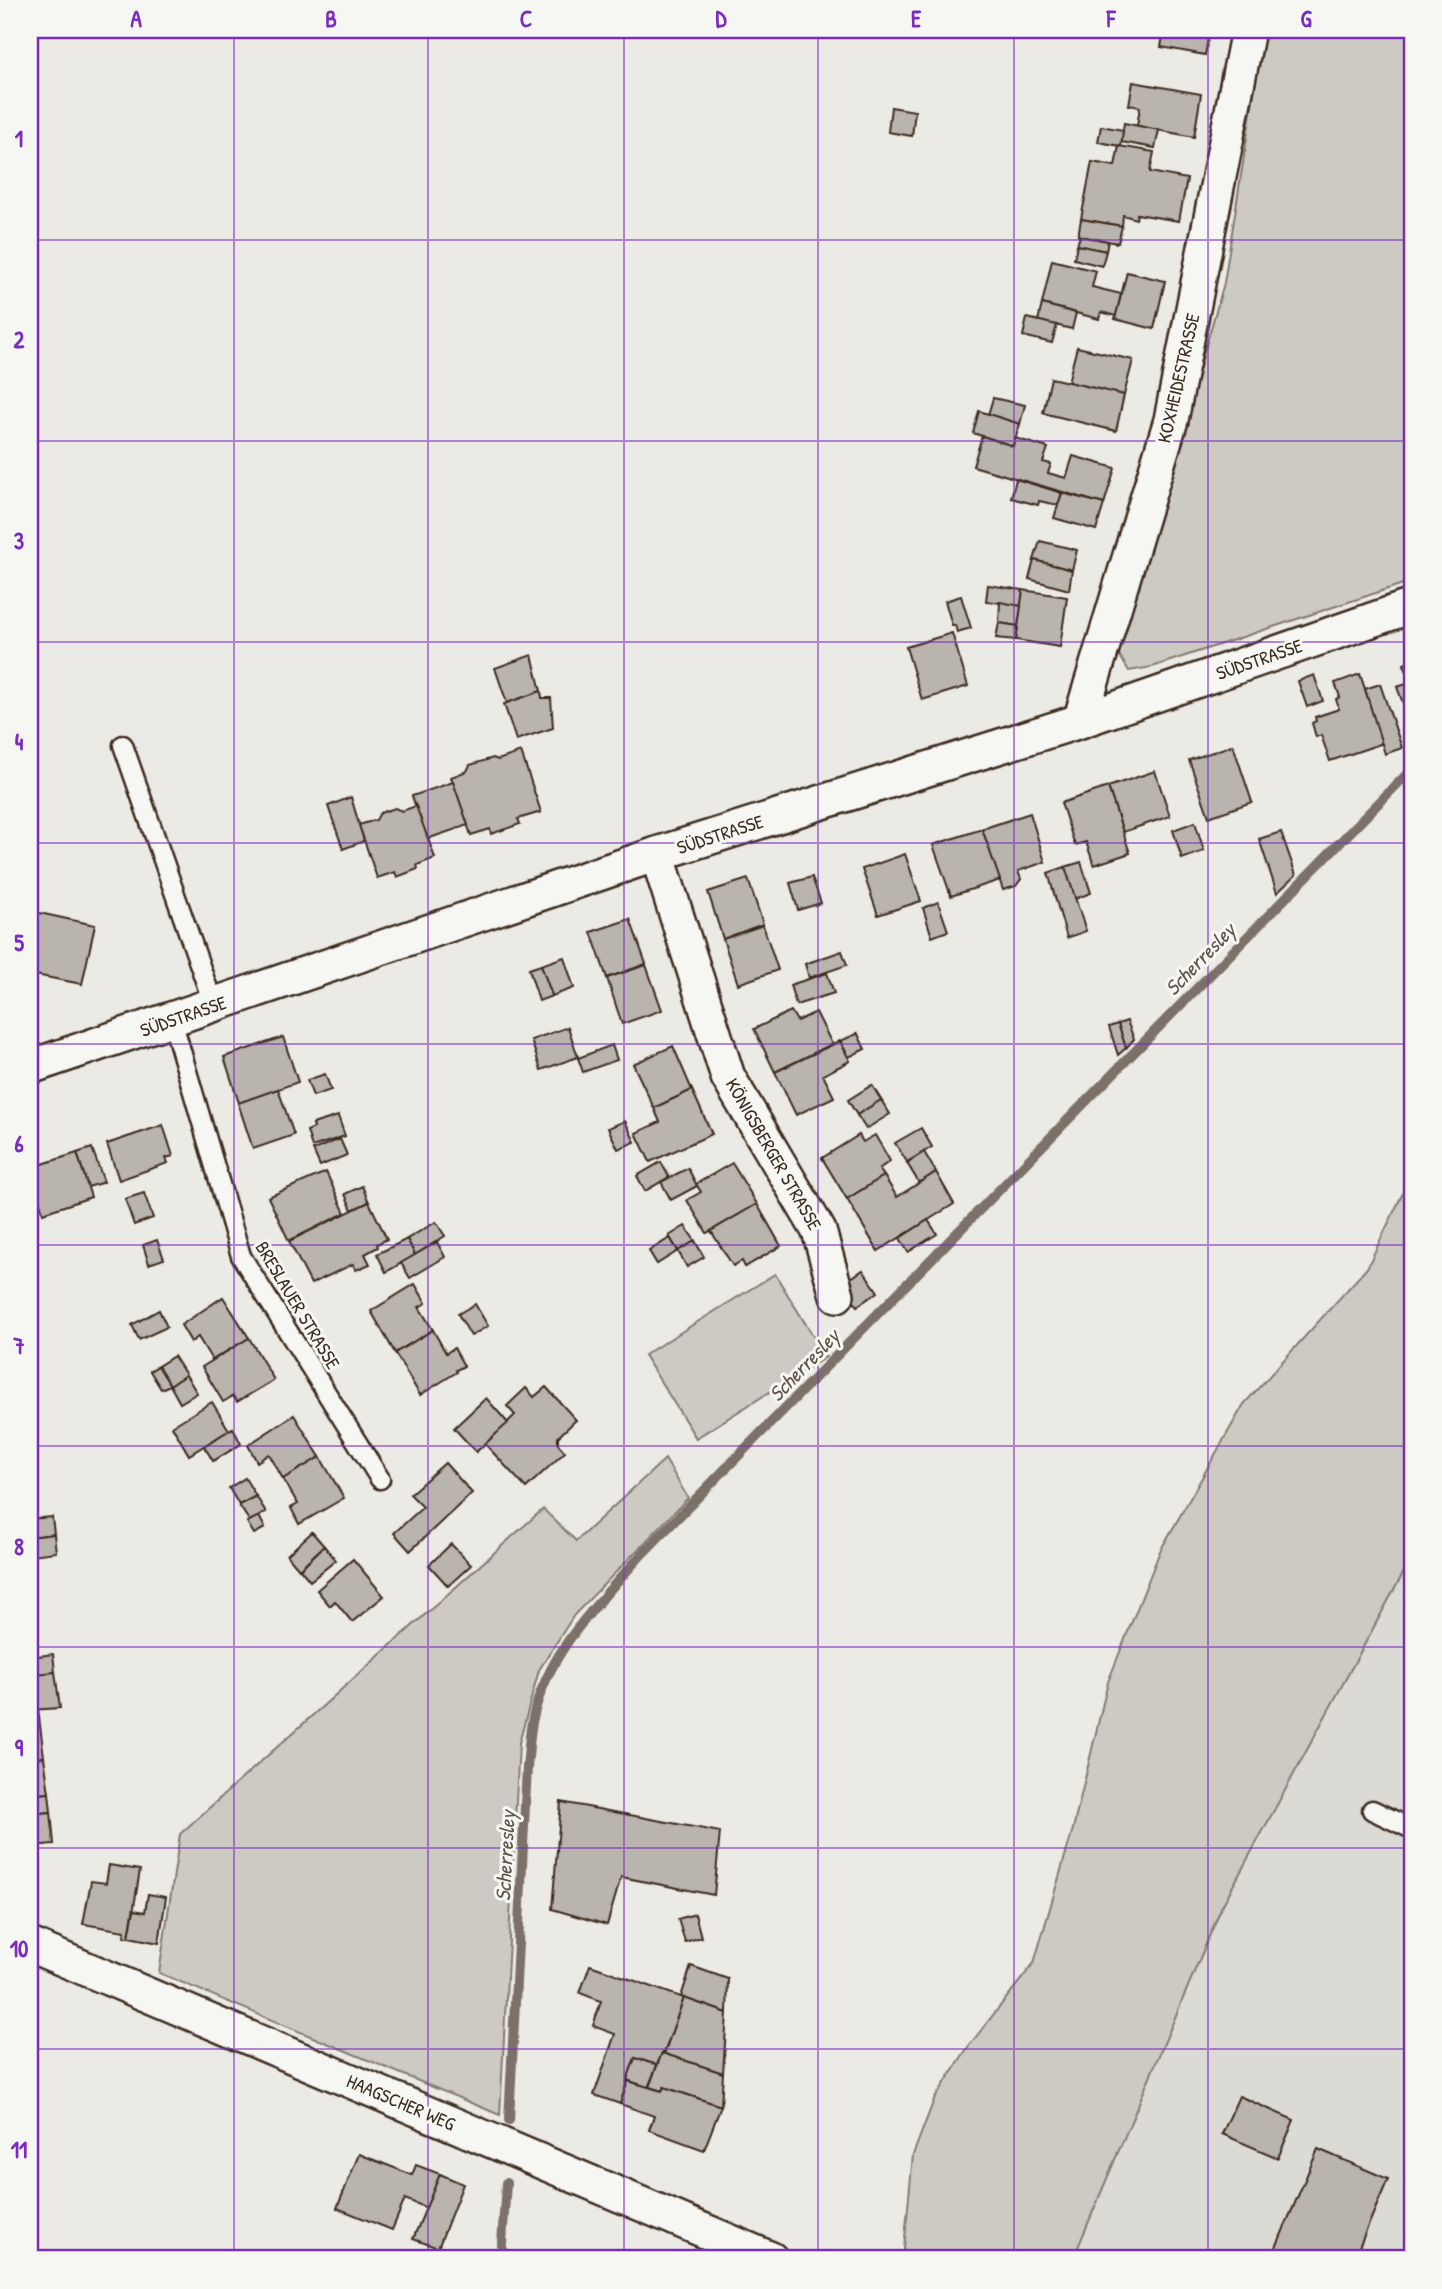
<svg xmlns="http://www.w3.org/2000/svg" width="1442" height="2289" font-family="'Patrick Hand',sans-serif">
	<style>
		.built { fill: #dcdad4 }
		.green { fill: #cdcac4; stroke: #847a71; stroke-width: 2 }
		.lines { fill: none; stroke-linecap: round; stroke-linejoin: round }
		.stream { stroke: #7c7167; stroke-width: 10 }
		.building { fill: #bab4ae; stroke: #3b2a1e; stroke-width: 2 }
		.service-casing { stroke: #3b2a1e; stroke-width: 23 }
		.minor-casing { stroke: #3b2a1e; stroke-width: 38 }
		.service { stroke: #f6f6f2; stroke-width: 18 }
		.minor { stroke: #f6f6f2; stroke-width: 33 }
		.grid { fill: none; stroke: #7b2cbf; stroke-width: 2; stroke-opacity: 0.55 }
		.labels { text-anchor: middle; dominant-baseline: central; stroke-width: 6; stroke-linejoin: round; paint-order: stroke }
		.street-label { font-size: 19px; fill: #3b2a1e; stroke: #f6f6f2 }
		.water-label { font-size: 21px; font-style: italic; fill: #615449; stroke: #f6f6f2 }
		.neatline { fill: none; stroke: #7b2cbf; stroke-width: 2.5 }
		.grid-label { font-size: 23px; text-anchor: middle; font-weight: bold; fill: #7b2cbf }
	</style>
	<rect width="100%" height="100%" fill="#ebeae5"/>
	<filter id="ink" filterUnits="userSpaceOnUse"><feTurbulence type="fractalNoise" baseFrequency=".0143" numOctaves="2"/><feDisplacementMap in="SourceGraphic" scale="14" xChannelSelector="R" yChannelSelector="G"/><feConvolveMatrix kernelMatrix="1 2 1 2 8 2 1 2 1" color-interpolation-filters="sRGB"/></filter>
	<g filter="url(#ink)">
		<polygon class="built" points="1412,1557 1412,2259 1073,2259 1222,1906"/>
		<g class="green">
			<polygon points="1264,30 1412,30 1412,581 1152,667 1129,671 1118,653 1224,283"/>
			<polygon points="1412,1174 1412,1557 1222,1906 1073,2259 903,2259 913,2155 934,2100 968,2047 1034,1963 1073,1829 1108,1682 1160,1551 1244,1404 1367,1268"/>
			<polygon points="775,1274 826,1357 696,1438 644,1355"/>
			<polygon points="665,1459 688,1498 574,1615 539,1670 519,1743 500,2115 159,1973 180,1834 543,1509 576,1541"/>
		</g>
		<g class="lines">
			<g class="stream">
				<path d="M509 2120 527 1767C529 1751 529 1734 533 1718 548 1651 598 1603 643 1553L1412 769"/>
				<polyline points="501,2259 506,2183"/>
			</g>
		</g>
		<g class="building">
			<polygon points="1164,30 1213,30 1212,35 1209,34 1205,55 1161,47"/>
			<polygon points="1133,82 1201,94 1194,137 1137,126 1140,107 1129,105"/>
			<polygon points="891,107 915,111 912,136 888,132"/>
			<polygon points="1124,123 1159,130 1155,148 1121,142"/>
			<polygon points="1101,126 1123,130 1121,146 1098,142"/>
			<polygon points="1119,146 1154,152 1150,172 1187,179 1179,221 1137,214 1136,219 1123,215 1122,226 1081,219 1092,162 1115,166"/>
			<polygon points="1081,219 1122,226 1118,243 1078,236"/>
			<polygon points="1080,236 1108,241 1106,251 1077,245"/>
			<polygon points="1077,245 1106,251 1102,266 1074,259"/>
			<polygon points="1052,260 1096,271 1092,287 1121,294 1116,316 1101,312 1099,319 1042,304"/>
			<polygon points="1127,272 1165,281 1154,329 1115,319"/>
			<polygon points="1042,304 1076,313 1072,329 1038,321"/>
			<polygon points="1027,318 1057,325 1052,343 1023,336"/>
			<polygon points="1077,347 1133,360 1124,395 1068,382"/>
			<polygon points="1051,378 1124,395 1116,431 1043,413"/>
			<polygon points="993,398 1025,405 1020,424 988,415"/>
			<polygon points="979,411 1020,424 1013,446 973,433"/>
			<polygon points="982,436 1013,446 1015,438 1048,448 1043,462 1051,464 1048,473 1066,478 1073,456 1115,468 1104,504 973,466"/>
			<polygon points="1016,479 1062,493 1058,505 1039,501 1038,505 1011,498"/>
			<polygon points="1062,493 1104,504 1096,530 1054,518"/>
			<polygon points="1040,541 1077,550 1072,570 1034,560"/>
			<polygon points="1034,560 1072,570 1069,590 1029,579"/>
			<polygon points="988,585 1023,590 1021,606 986,601"/>
			<polygon points="1023,590 1067,597 1060,647 1016,640"/>
			<polygon points="961,596 971,628 957,632 955,625 952,625 945,601"/>
			<polygon points="1000,602 1021,606 1018,626 999,623"/>
			<polygon points="999,623 1018,626 1016,640 996,638"/>
			<polygon points="952,633 968,686 922,700 906,647"/>
			<polygon points="532,655 541,691 507,703 495,668"/>
			<polygon points="1412,661 1412,689 1404,664"/>
			<polygon points="1360,674 1383,743 1330,761 1321,735 1316,737 1312,723 1316,721 1315,717 1339,709 1336,699 1340,697 1335,683"/>
			<polygon points="1314,675 1323,701 1307,707 1298,681"/>
			<polygon points="1410,683 1412,712 1407,714 1397,687"/>
			<polygon points="1380,684 1402,748 1385,754 1365,689"/>
			<polygon points="541,691 542,698 551,698 553,728 516,740 504,704"/>
			<polygon points="1233,745 1252,802 1209,817 1189,760"/>
			<polygon points="521,752 541,812 518,819 520,824 491,834 490,829 471,835 451,777 467,771 470,765 493,758 498,760"/>
			<polygon points="1155,771 1170,816 1123,832 1108,787"/>
			<polygon points="453,782 468,825 427,839 412,796"/>
			<polygon points="1108,787 1130,853 1094,865 1086,842 1075,845 1061,803"/>
			<polygon points="351,797 364,841 343,849 328,806"/>
			<polygon points="416,806 435,858 417,865 418,869 397,877 395,872 377,878 359,825 376,820 380,813 395,808 402,811"/>
			<polygon points="1030,813 1045,862 1018,871 1021,879 1016,886 1003,890 982,829"/>
			<polygon points="1195,822 1204,851 1182,859 1173,830"/>
			<polygon points="982,829 1000,880 951,896 933,845"/>
			<polygon points="1281,832 1296,875 1277,893 1259,839"/>
			<polygon points="905,854 921,901 878,915 862,869"/>
			<polygon points="1081,862 1091,893 1075,899 1065,867"/>
			<polygon points="1065,867 1086,931 1067,938 1048,873"/>
			<polygon points="812,877 821,903 798,910 790,883"/>
			<polygon points="748,879 763,924 723,939 708,892"/>
			<polygon points="938,902 948,931 932,937 923,908"/>
			<polygon points="30,911 95,925 82,984 30,974"/>
			<polygon points="630,919 646,964 607,978 591,932"/>
			<polygon points="763,925 778,970 738,984 723,939"/>
			<polygon points="842,951 847,965 809,978 805,964"/>
			<polygon points="564,957 574,988 552,996 541,965"/>
			<polygon points="541,965 552,996 539,1001 529,969"/>
			<polygon points="646,965 662,1010 622,1024 607,978"/>
			<polygon points="827,973 834,993 796,1005 790,985"/>
			<polygon points="791,1011 797,1021 816,1012 832,1044 775,1072 754,1029"/>
			<polygon points="1127,1021 1134,1039 1126,1048 1118,1024"/>
			<polygon points="1118,1024 1126,1048 1118,1055 1109,1027"/>
			<polygon points="568,1027 578,1057 541,1070 531,1040"/>
			<polygon points="857,1032 865,1049 849,1057 840,1041 857,1034"/>
			<polygon points="283,1037 298,1082 239,1103 224,1057"/>
			<polygon points="840,1041 850,1061 823,1075 834,1097 796,1115 775,1072"/>
			<polygon points="612,1045 617,1060 583,1072 578,1058"/>
			<polygon points="673,1046 692,1090 654,1108 633,1064"/>
			<polygon points="325,1074 331,1090 313,1096 307,1080"/>
			<polygon points="872,1085 881,1100 857,1115 848,1100"/>
			<polygon points="278,1089 294,1135 253,1149 238,1103"/>
			<polygon points="692,1090 712,1134 650,1162 636,1133 660,1122 654,1108"/>
			<polygon points="881,1100 890,1114 866,1129 857,1115"/>
			<polygon points="338,1116 345,1136 312,1147 307,1131 314,1128 313,1124"/>
			<polygon points="625,1121 635,1142 618,1149 608,1128"/>
			<polygon points="163,1125 173,1156 166,1158 168,1163 119,1180 107,1144"/>
			<polygon points="921,1128 932,1147 907,1162 895,1143"/>
			<polygon points="859,1135 863,1142 875,1135 890,1161 879,1169 884,1176 847,1199 822,1158"/>
			<polygon points="340,1139 347,1155 320,1166 313,1150"/>
			<polygon points="92,1148 104,1182 88,1187 77,1153"/>
			<polygon points="924,1152 936,1172 919,1183 907,1163"/>
			<polygon points="77,1153 91,1197 43,1213 30,1168"/>
			<polygon points="661,1162 669,1177 645,1191 637,1176"/>
			<polygon points="732,1163 757,1204 707,1233 687,1200 701,1192 696,1184"/>
			<polygon points="688,1168 697,1186 671,1200 661,1182"/>
			<polygon points="326,1172 345,1213 289,1241 268,1197"/>
			<polygon points="936,1172 954,1204 878,1251 847,1199 884,1176 897,1197"/>
			<polygon points="362,1186 369,1202 352,1210 345,1194"/>
			<polygon points="144,1193 153,1218 134,1225 125,1199"/>
			<polygon points="369,1202 387,1239 377,1244 378,1247 365,1254 370,1264 356,1270 353,1264 311,1284 289,1241"/>
			<polygon points="757,1204 781,1246 745,1267 742,1261 733,1266 711,1231"/>
			<polygon points="928,1220 937,1234 908,1252 900,1238"/>
			<polygon points="436,1222 445,1236 415,1255 407,1239"/>
			<polygon points="685,1226 695,1241 678,1251 669,1236"/>
			<polygon points="670,1238 678,1251 657,1264 649,1251"/>
			<polygon points="407,1239 415,1255 386,1272 377,1254"/>
			<polygon points="157,1240 164,1259 149,1264 143,1245"/>
			<polygon points="695,1241 704,1257 687,1267 678,1251"/>
			<polygon points="437,1242 445,1257 410,1278 401,1263"/>
			<polygon points="863,1270 878,1292 857,1306 842,1284"/>
			<polygon points="415,1284 426,1303 419,1307 433,1330 395,1353 371,1311"/>
			<polygon points="223,1297 249,1338 212,1360 198,1337 191,1342 181,1325"/>
			<polygon points="475,1304 488,1326 471,1336 458,1314"/>
			<polygon points="159,1310 167,1327 139,1340 132,1325"/>
			<polygon points="433,1330 446,1353 454,1348 464,1366 456,1370 457,1372 420,1395 395,1353"/>
			<polygon points="249,1338 274,1380 237,1402 233,1396 223,1402 202,1367"/>
			<polygon points="174,1356 186,1375 170,1385 158,1366"/>
			<polygon points="158,1366 170,1385 161,1389 150,1371"/>
			<polygon points="186,1375 197,1393 180,1403 170,1385"/>
			<polygon points="546,1387 576,1420 558,1437 558,1444 565,1452 526,1488 485,1444 515,1415 507,1406 526,1388 534,1397"/>
			<polygon points="486,1398 508,1423 476,1452 454,1428"/>
			<polygon points="212,1402 229,1430 233,1428 189,1455 172,1426"/>
			<polygon points="294,1415 320,1457 283,1479 269,1454 257,1462 248,1445"/>
			<polygon points="233,1428 241,1444 213,1461 204,1446"/>
			<polygon points="320,1457 344,1498 299,1524 291,1508 298,1504 283,1479"/>
			<polygon points="445,1463 472,1493 410,1551 394,1533 423,1507 410,1494"/>
			<polygon points="245,1478 256,1496 239,1505 229,1488"/>
			<polygon points="256,1496 266,1512 250,1522 239,1505"/>
			<polygon points="259,1516 265,1528 254,1534 247,1522"/>
			<polygon points="52,1517 54,1534 30,1537 30,1519"/>
			<polygon points="312,1532 324,1546 299,1569 287,1555"/>
			<polygon points="54,1534 56,1552 32,1555 30,1537"/>
			<polygon points="30,1538 34,1568 30,1568"/>
			<polygon points="451,1544 471,1565 448,1586 429,1565"/>
			<polygon points="324,1546 336,1560 310,1581 300,1569"/>
			<polygon points="353,1559 384,1596 352,1622 335,1601 330,1606 317,1590"/>
			<polygon points="53,1654 55,1672 30,1675 30,1657"/>
			<polygon points="55,1672 60,1708 30,1710 30,1675"/>
			<polygon points="38,1709 44,1757 30,1759 30,1710"/>
			<polygon points="44,1757 49,1793 30,1795 30,1759"/>
			<polygon points="49,1793 51,1812 30,1814 30,1795"/>
			<polygon points="561,1802 720,1832 714,1895 621,1877 607,1925 552,1909"/>
			<polygon points="51,1812 54,1844 32,1846 30,1814"/>
			<polygon points="30,1819 35,1865 30,1865"/>
			<polygon points="109,1865 140,1870 129,1937 124,1937 125,1931 83,1924 91,1881 106,1883"/>
			<polygon points="148,1894 166,1897 159,1943 129,1937 134,1910 145,1912"/>
			<polygon points="695,1914 701,1937 685,1942 678,1919"/>
			<polygon points="590,1965 684,1998 664,2054 662,2053 657,2065 635,2058 620,2104 594,2095 615,2034 593,2026 601,2001 580,1993"/>
			<polygon points="691,1966 728,1979 727,2013 681,1997"/>
			<polygon points="684,1998 727,2013 723,2073 664,2054"/>
			<polygon points="662,2053 723,2073 721,2106 664,2087 662,2091 649,2087"/>
			<polygon points="635,2058 657,2065 648,2088 627,2080"/>
			<polygon points="628,2081 662,2091 664,2087 721,2106 704,2150 649,2130 654,2116 620,2104"/>
			<polygon points="1239,2096 1294,2120 1278,2158 1222,2134"/>
			<polygon points="1318,2149 1388,2179 1354,2259 1271,2259"/>
			<polygon points="359,2154 412,2175 416,2165 440,2174 427,2208 405,2199 392,2230 337,2208"/>
			<polygon points="440,2174 463,2184 438,2248 413,2239"/>
		</g>
		<g class="lines">
			<g class="service-casing">
				<g id="service">
					<polyline points="123,745 214,1006"/>
					<polyline points="172,1020 241,1256 380,1479"/>
					<polyline points="1372,1810 1412,1829"/>
				</g>
			</g>
			<g class="minor-casing">
				<g id="minor">
					<polyline points="1080,721 1171,420 1248,30"/>
					<polyline points="657,854 728,1077 819,1231 837,1295"/>
					<polyline points="30,1067 657,854 1080,721 1412,606"/>
					<polyline points="30,1945 771,2259"/>
				</g>
			</g>
			<use href="#service" class="service"/>
			<use href="#minor" class="minor"/>
		</g>
	</g>
	<path class="grid" d="M234 30V2259M428 30V2259M624 30V2259M818 30V2259M1014 30V2259M1208 30V2259M30 240H1412M30 441H1412M30 642H1412M30 843H1412M30 1044H1412M30 1245H1412M30 1446H1412M30 1647H1412M30 1848H1412M30 2049H1412"/>
	<g class="labels">
		<g class="street-label">
			<text transform="translate(1178 378) rotate(-77)">KOXHEIDESTRASSE</text>
			<text transform="translate(1259 659) rotate(-19)">SÜDSTRASSE</text>
			<text transform="translate(720 834) rotate(-18)">SÜDSTRASSE</text>
			<text transform="translate(183 1016) rotate(-19)">SÜDSTRASSE</text>
			<text transform="translate(774 1154) rotate(60)">KÖNIGSBERGER STRASSE</text>
			<text transform="translate(298 1305) rotate(59)">BRESLAUER STRASSE</text>
			<text transform="translate(401 2102) rotate(23)">HAAGSCHER WEG</text>
		</g>
		<g class="water-label">
			<text transform="translate(1200 959) rotate(-46)">Scherresley</text>
			<text transform="translate(804 1365) rotate(-46)">Scherresley</text>
			<text transform="translate(505 1856) rotate(-87)">Scherresley</text>
		</g>
	</g>
	<rect width="1442" height="2289" fill="none" stroke="#f6f6f2" stroke-width="77"/>
	<rect x="38" y="38" width="1366" height="2212" class="neatline"/>
	<g class="grid-label">
		<text x="136" y="27">A</text>
		<text x="331" y="27">B</text>
		<text x="526" y="27">C</text>
		<text x="721" y="27">D</text>
		<text x="916" y="27">E</text>
		<text x="1111" y="27">F</text>
		<text x="1306" y="27">G</text>
		<text x="19" y="147">1</text>
		<text x="19" y="348">2</text>
		<text x="19" y="549">3</text>
		<text x="19" y="750">4</text>
		<text x="19" y="951">5</text>
		<text x="19" y="1152">6</text>
		<text x="19" y="1354">7</text>
		<text x="19" y="1555">8</text>
		<text x="19" y="1756">9</text>
		<text x="19" y="1957">10</text>
		<text x="19" y="2158">11</text>
	</g>
</svg>
